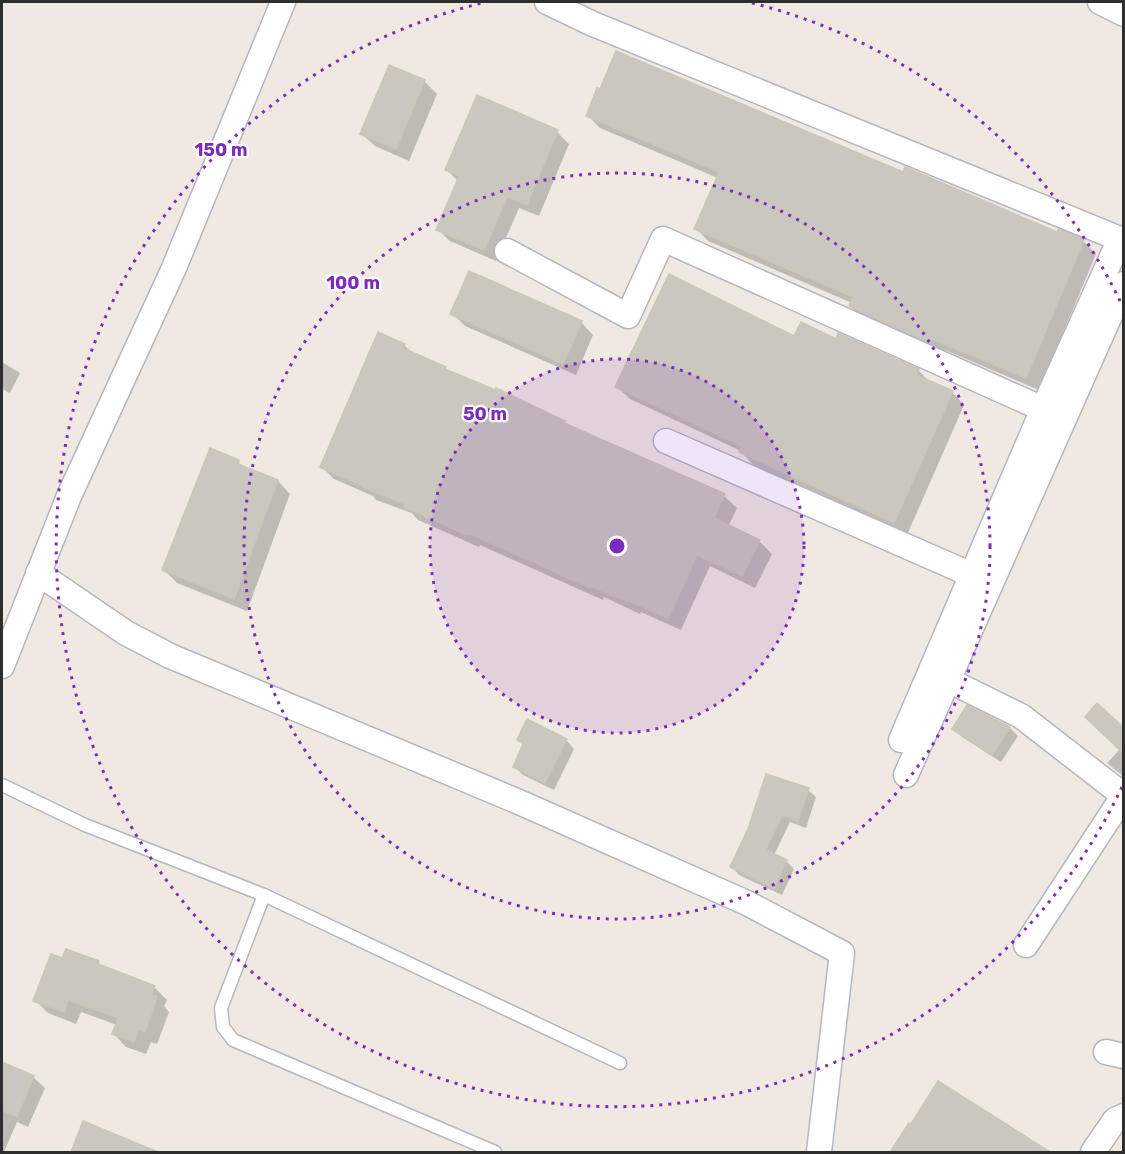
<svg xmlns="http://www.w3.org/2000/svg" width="1125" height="1154" font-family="Rubik,sans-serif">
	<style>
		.shadow { fill: #0003 }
		.building { fill: #cbc7bf; stroke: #cbc5ba; stroke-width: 1.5 }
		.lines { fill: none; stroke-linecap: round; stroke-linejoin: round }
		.service-casing { stroke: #b4b7c1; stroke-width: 15 }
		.minor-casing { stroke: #b4b7c1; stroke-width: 27 }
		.service { stroke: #fff; stroke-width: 12 }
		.minor { stroke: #fff; stroke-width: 24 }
		.ring { fill: none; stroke: #7b2cbf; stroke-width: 3; stroke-dasharray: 3 6 }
		.centre { fill: #7b2cbf; stroke: #fff; stroke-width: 3 }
		.ring-label { font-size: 18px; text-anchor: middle; font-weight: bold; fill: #7b2cbf; stroke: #fff; stroke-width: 4.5; stroke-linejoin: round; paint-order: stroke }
	</style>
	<rect width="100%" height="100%" fill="#efe9e1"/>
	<g class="shadow">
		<polygon points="424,81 437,94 409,161 375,146 362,134"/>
		<polygon points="587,115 904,174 1058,234 1083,241 1096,254 1039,390 945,350 943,355 863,319 850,306 852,303 708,241 696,228 718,178 600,128"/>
		<polygon points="557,132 569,144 539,216 519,208 496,261 450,241 437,229 458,181 447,170"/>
		<polygon points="452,313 581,322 593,335 576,375 465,326"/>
		<polygon points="795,338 836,341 918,370 931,383 952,392 964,405 907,535 753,465 741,451 630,399 617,387"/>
		<polygon points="404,345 412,353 445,368 449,372 564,422 569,427 724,496 737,508 728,527 759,541 772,554 755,588 710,566 681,630 641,612 640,614 604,597 603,600 480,545 479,547 418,520 412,513 376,500 373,496 334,479 321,466"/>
		<polygon points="2,362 20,373 10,393 2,389"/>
		<polygon points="238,462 246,469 278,481 290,494 247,611 177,583 164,570"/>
		<polygon points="968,707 1010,728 1018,736 1001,762 962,737 954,729"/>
		<polygon points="1124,730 1124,777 1107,763 1120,749"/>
		<polygon points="518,740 566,740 574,749 554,790 523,775 514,766 524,746"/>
		<polygon points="808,790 816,797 806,828 790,822 774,855 786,861 794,869 782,895 739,875 732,867 750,830"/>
		<polygon points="63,960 98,963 102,967 154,987 167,1000 164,1006 169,1012 157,1044 151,1042 146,1054 126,1047 114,1034 117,1025 81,1012 76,1024 48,1013 35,1000"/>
		<polygon points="2,1063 33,1077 45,1088 28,1127 17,1122 4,1152 2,1152"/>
		<polygon points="938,1083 1047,1152 892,1152 910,1125 912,1127"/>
		<polygon points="84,1123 156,1152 72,1152"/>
	</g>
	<g class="building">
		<polygon points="616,51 903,172 905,167 1057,232 1059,229 1084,240 1026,378 932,339 930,343 849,306 853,297 694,229 719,172 586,116 597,88 600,89"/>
		<polygon points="389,65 425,80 396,149 360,134"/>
		<polygon points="477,95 558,130 527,205 507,197 484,250 436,230 459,176 445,170"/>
		<polygon points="469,271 582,321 563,364 450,314"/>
		<polygon points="669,274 794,336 801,322 836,339 838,333 919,369 916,375 953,391 894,523 739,452 742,446 615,387"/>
		<polygon points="378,332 405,344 403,348 446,367 445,369 495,390 496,388 565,421 564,423 725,494 714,518 760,540 742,576 697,555 668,619 628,600 627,602 591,586 590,588 468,533 467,535 404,507 405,504 362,487 363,486 320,467"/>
		<polygon points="210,448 239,460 238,464 278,480 234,599 162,570"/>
		<polygon points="1097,703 1124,728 1124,754 1085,717"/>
		<polygon points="967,705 1010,727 992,755 952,729"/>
		<polygon points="527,719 567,739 545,783 513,767 523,744 517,740"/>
		<polygon points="766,774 809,788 798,821 782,815 766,850 787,860 774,889 730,867 748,829"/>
		<polygon points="66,949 99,961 98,964 155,986 151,995 157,997 145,1032 138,1030 134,1042 112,1034 118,1018 68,1000 64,1012 33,1001 51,954 62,958"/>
		<polygon points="2,1062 34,1076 17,1117 2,1110"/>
		<polygon points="938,1081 1050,1152 890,1152 909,1123 911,1124"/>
		<polygon points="83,1121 158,1152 71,1152"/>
	</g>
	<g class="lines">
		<g class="service-casing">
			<g id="service">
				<polyline points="2,785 85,825 264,895 620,1063"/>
				<polyline points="264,895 221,1008 223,1027 233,1040 495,1152"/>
			</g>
		</g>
		<g class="minor-casing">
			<g id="minor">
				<polyline points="547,2 593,24 1120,239 1043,409"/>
				<polyline points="1100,2 1124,14"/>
				<polyline points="507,251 628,316 663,239 1043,409 901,740"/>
				<polyline points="666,441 972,575"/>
				<polyline points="38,573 126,633 170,656 519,802 747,903 842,953 819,1152"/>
				<polyline points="2,666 69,496 174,268 283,2"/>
				<polyline points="948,680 1021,716 1123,795"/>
				<polyline points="906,775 1124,284"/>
				<polyline points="1026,945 1124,795"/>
				<polyline points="1106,1052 1124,1056"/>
				<polyline points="1093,1152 1115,1120 1124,1116"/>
			</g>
		</g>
		<use href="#service" class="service"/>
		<use href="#minor" class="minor"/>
	</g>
	<circle cx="617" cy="546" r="187" fill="#7b2cbf" fill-opacity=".12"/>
	<g class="ring">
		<circle cx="617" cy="546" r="187"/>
		<circle cx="617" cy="546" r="373"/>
		<path d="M1122 787A560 560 0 1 1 482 3M752 3A560 560 0 0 1 1122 305"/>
	</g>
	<circle cx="617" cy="546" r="9" class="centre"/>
	<g class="ring-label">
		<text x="221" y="156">150 m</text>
		<text x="353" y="289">100 m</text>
		<text x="485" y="420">50 m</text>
	</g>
	<rect width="1125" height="1154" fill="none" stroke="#2e2e2e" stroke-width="6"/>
</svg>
